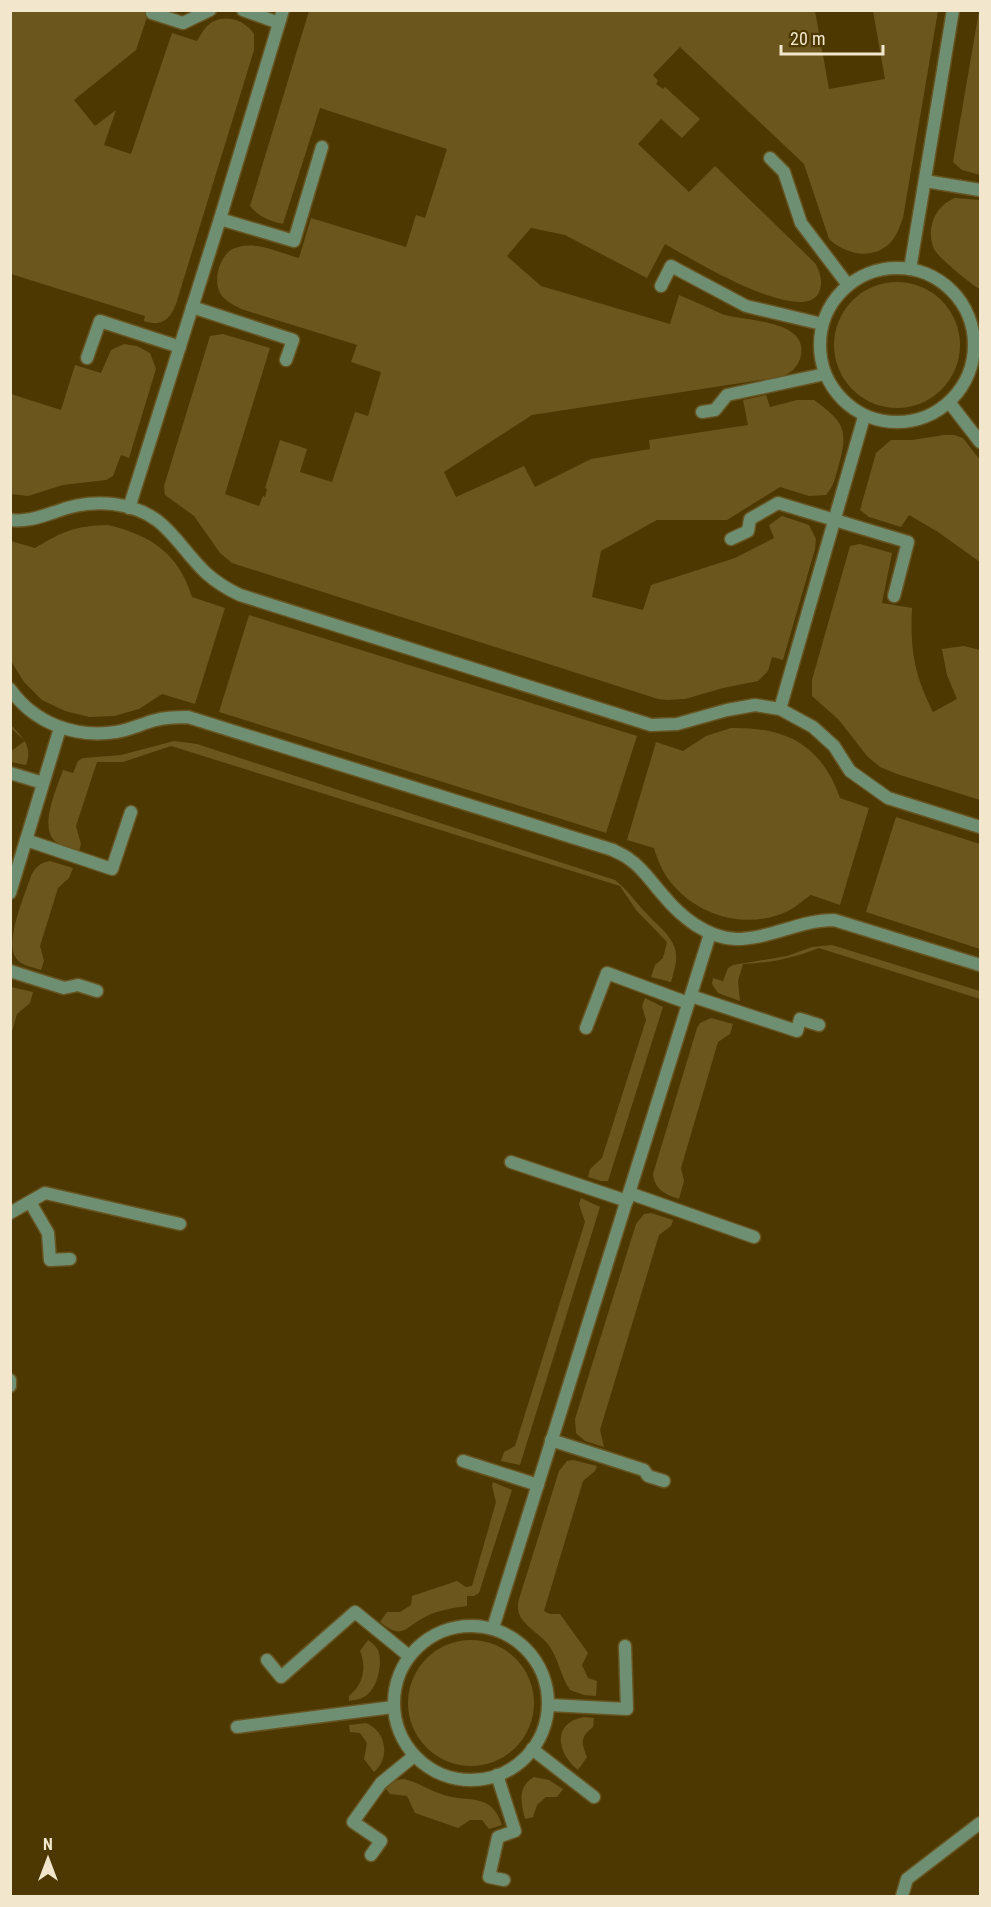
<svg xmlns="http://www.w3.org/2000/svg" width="991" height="1907" font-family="'Roboto Condensed',sans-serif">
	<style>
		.green { fill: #6b561e }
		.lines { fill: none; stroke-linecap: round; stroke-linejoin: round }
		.lane-casing { stroke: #675421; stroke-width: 15 }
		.street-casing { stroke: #675421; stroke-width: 15 }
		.lane { stroke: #6f8f72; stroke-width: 12 }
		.street { stroke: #6f8f72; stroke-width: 12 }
	</style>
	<rect width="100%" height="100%" fill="#4c3800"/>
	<g class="green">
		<path d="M10 11H149L136 50 74 100 95 126 116 110 104 145 131 154 172 33 197 41C201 34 205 27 212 22 227 14 245 20 254 34V50L176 304C170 320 161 327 144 321L145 316 11 274Z"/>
		<path d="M309 11H815L829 89 885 79 873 11H938L903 218C900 226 897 236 890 243 872 261 845 254 829 239L804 164 680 47 653 75 658 81 656 84 663 89 665 87 700 119 682 138 661 119 638 144 689 192 715 166 815 263C820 271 824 284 818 294 799 325 688 257 665 244L647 278 565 235 531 228 507 256 541 286 670 324 679 295C694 301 708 308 722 314 746 322 812 319 800 359 796 369 790 374 780 377L532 415 444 472 456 497 524 466 535 487 591 459 650 449 649 440 748 425 743 400 766 395 770 407 797 400H814C843 421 849 429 839 464 836 475 834 486 826 495L809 496 780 487 727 520H657L601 551 592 597 643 610 651 585 735 558 774 538 769 525 782 516 809 525 816 539 815 549 783 660 772 657 768 671 758 681 723 688 685 699 667 700 658 699 232 563 220 553 194 516 165 495 164 486 210 336 223 334 270 348 225 494 259 506 263 496 265 497 267 489 265 488 280 440 307 449 300 472 332 482 355 412 368 416 381 372 351 362 357 345 241 309C234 305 227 302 222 296 211 282 220 253 235 248 256 240 280 253 299 258L311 218 406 247 416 215 425 218 447 149 320 108 283 224C269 221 259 217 250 206Z"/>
		<polygon points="979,11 980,11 980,175 962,170 953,162"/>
		<path d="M955 198 980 200V289C971 285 938 257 934 249 925 228 936 205 955 198Z"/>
		<circle cx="897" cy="345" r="63"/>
		<polygon points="124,344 137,346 150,353 156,369 129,458 121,455 113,476 106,480 63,485 28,496 11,494 11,394 61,410 75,365 101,373 111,350"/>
		<polygon points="944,435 954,435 963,438 980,460 980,562 938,532 909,515 901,527 869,517 860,510 876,453 891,440 912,440"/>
		<path d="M108 525C151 535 179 554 192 597L225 608 195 704 162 694 139 709 114 716 89 717 65 711 42 700 24 682 11 661V541L35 548C63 531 75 526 108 525Z"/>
		<path d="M860 544 892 553 882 603 912 608C910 650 914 674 933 712L957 699 947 675 942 649 964 646 980 650V800L897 774 880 767 867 756 839 720 812 696V680L850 546Z"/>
		<polygon points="249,615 637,736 606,833 219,712"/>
		<path d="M11 725C23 738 33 746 26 765L11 762V751L25 741 11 728Z"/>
		<path d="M731 728C785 727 821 744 840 798L869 808 840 905 811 895C803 900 796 907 788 911 749 930 700 917 673 885 664 875 658 862 654 848L627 840 656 742 683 751 706 736Z"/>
		<path d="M174 741 197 744 615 880C628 890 636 903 647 914 656 924 669 933 674 946 679 958 674 971 671 982L651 977 655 965 663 958 667 942 636 910 620 886 171 746 123 762H97L76 826 81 844 79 851C71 849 63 847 56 842 38 828 57 788 63 770L73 773 78 761 83 758 121 755Z"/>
		<polygon points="896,817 980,844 980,949 866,912"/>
		<path d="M50 861 73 868 69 878 58 888 40 946 44 961 41 970C33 967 21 966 16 958 4 942 25 894 31 876 36 866 40 863 50 861Z"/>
		<path d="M832 945 980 991V999L819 948C793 958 771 963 743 964L738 981 740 1001 718 993 712 984 713 978 723 981 728 968 733 965 787 956 812 947Z"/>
		<polygon points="11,987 33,992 30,1003 17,1014 11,1035"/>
		<polygon points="645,998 663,1007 608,1181 601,1181 588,1177 590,1169 602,1158 646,1020 642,1006"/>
		<path d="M711 1018 733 1024 730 1034 718 1042 681 1168 684 1181 679 1199C665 1194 655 1190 653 1174L697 1028 700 1023Z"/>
		<polygon points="581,1198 600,1207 520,1465 501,1461 504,1452 515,1446 585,1222 579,1204"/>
		<polygon points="651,1213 673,1220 671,1226 659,1235 600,1430 604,1447 585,1441 576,1433 575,1419 636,1224 644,1214"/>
		<path d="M573 1460 597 1466 595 1471 583 1481 544 1611 550 1614H560L588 1653 582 1665 588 1678 597 1681 596 1696 584 1695 570 1690C561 1677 559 1661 550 1647 539 1630 512 1623 519 1599L559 1471 567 1461Z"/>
		<path d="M493 1482 512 1490 479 1593 474 1596H467V1606C453 1608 438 1610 425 1617 405 1627 403 1641 380 1622L387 1612H400L411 1605 412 1596 457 1581 466 1587 472 1586 496 1502 492 1486Z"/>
		<path d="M368 1640C372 1643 375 1645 378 1650 383 1663 378 1686 367 1695 362 1699 355 1700 349 1701V1696C363 1685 367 1668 360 1651Z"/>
		<circle cx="471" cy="1703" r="63"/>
		<path d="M584 1717 594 1718 593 1727C579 1738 582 1743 587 1757L578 1770C557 1753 551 1723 584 1717Z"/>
		<path d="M366 1723C386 1731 391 1758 374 1772L364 1759 367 1743 360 1733 350 1732 349 1725Z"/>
		<path d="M534 1777 549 1780 563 1789 557 1797H546L537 1805 533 1817 525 1819C521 1802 517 1787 534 1777Z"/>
		<path d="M404 1779C418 1782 430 1791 444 1795 470 1803 491 1792 502 1825L489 1829 482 1820H470L458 1828 415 1813 407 1796 390 1794 385 1788 397 1780Z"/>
	</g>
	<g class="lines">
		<g class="lane-casing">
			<g id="lane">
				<polyline points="243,10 279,23"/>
				<polyline points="152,13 183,23 210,10"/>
				<polyline points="770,158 784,172 801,223 848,285"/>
				<polyline points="925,181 980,190"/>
				<polyline points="220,219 294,241 322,147"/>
				<circle cx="897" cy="345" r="77"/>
				<polyline points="910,269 953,10"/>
				<polyline points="661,286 671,266 746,306 822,324"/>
				<polyline points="192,307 293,340 286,360"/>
				<polyline points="87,358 100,321 180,347"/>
				<polyline points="949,402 980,442"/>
				<polyline points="702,412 715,410 727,395 825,374"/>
				<polyline points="129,508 220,219 283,10"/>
				<polyline points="731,539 748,531 750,519 778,503 908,542 894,596"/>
				<polyline points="780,709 864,417"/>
				<polyline points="10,773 43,783"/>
				<polyline points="26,840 112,869 131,812"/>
				<polyline points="10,893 60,728"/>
				<polyline points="10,971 64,988 78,985 97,991"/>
				<polyline points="691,996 797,1031 800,1019 819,1025"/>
				<polyline points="586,1028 607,973 688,1003"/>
				<polyline points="511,1162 627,1201"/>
				<polyline points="629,1193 754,1237"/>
				<polyline points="30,1202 48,1233 50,1260 70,1259"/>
				<polyline points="10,1213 45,1193 180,1224"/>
				<polyline points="10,1380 10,1386"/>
				<polyline points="551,1440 644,1470 648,1476 664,1481"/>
				<polyline points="463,1461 538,1485"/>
				<circle cx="471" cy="1703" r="77"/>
				<polyline points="493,1628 710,934"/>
				<polyline points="267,1660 281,1677 355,1612 409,1656"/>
				<polyline points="549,1705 627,1709 625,1646"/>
				<polyline points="237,1727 393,1707"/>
				<polyline points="532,1749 594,1797"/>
				<polyline points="497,1775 515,1831 498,1837 489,1877 504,1880"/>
				<polyline points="371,1855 381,1841 353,1822 381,1783 414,1756"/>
				<polyline points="902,1896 907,1879 980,1823"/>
			</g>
		</g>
		<g class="street-casing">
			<g id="street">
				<path d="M10 520C27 522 39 517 55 512 73 505 94 502 113 504 165 510 174 542 206 573 216 582 227 589 240 595L651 725 677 724 727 710 755 705 780 709 813 727 834 746 850 771 888 798 980 827"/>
				<path d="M10 689C35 724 75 738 116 732 130 730 143 723 156 720 167 717 177 717 188 717L613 850C618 853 624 855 629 859 643 868 652 883 663 895 681 917 707 938 736 939 770 939 800 920 834 920L980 965"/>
			</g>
		</g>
		<use href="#lane" class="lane"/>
		<use href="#street" class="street"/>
	</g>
	<rect width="991" height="1907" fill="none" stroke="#f2e7cd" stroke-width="24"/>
	<g transform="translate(48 1859)" stroke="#4c3800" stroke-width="4.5" paint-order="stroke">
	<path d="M0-4.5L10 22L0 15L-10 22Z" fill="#f2e7cd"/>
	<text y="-9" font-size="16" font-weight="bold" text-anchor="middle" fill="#f2e7cd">N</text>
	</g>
	<path d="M781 45v9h102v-9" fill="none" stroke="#f2e7cd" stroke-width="3"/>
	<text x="790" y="45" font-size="18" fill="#f2e7cd" stroke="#4c3800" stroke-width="4.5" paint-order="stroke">20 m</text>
</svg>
